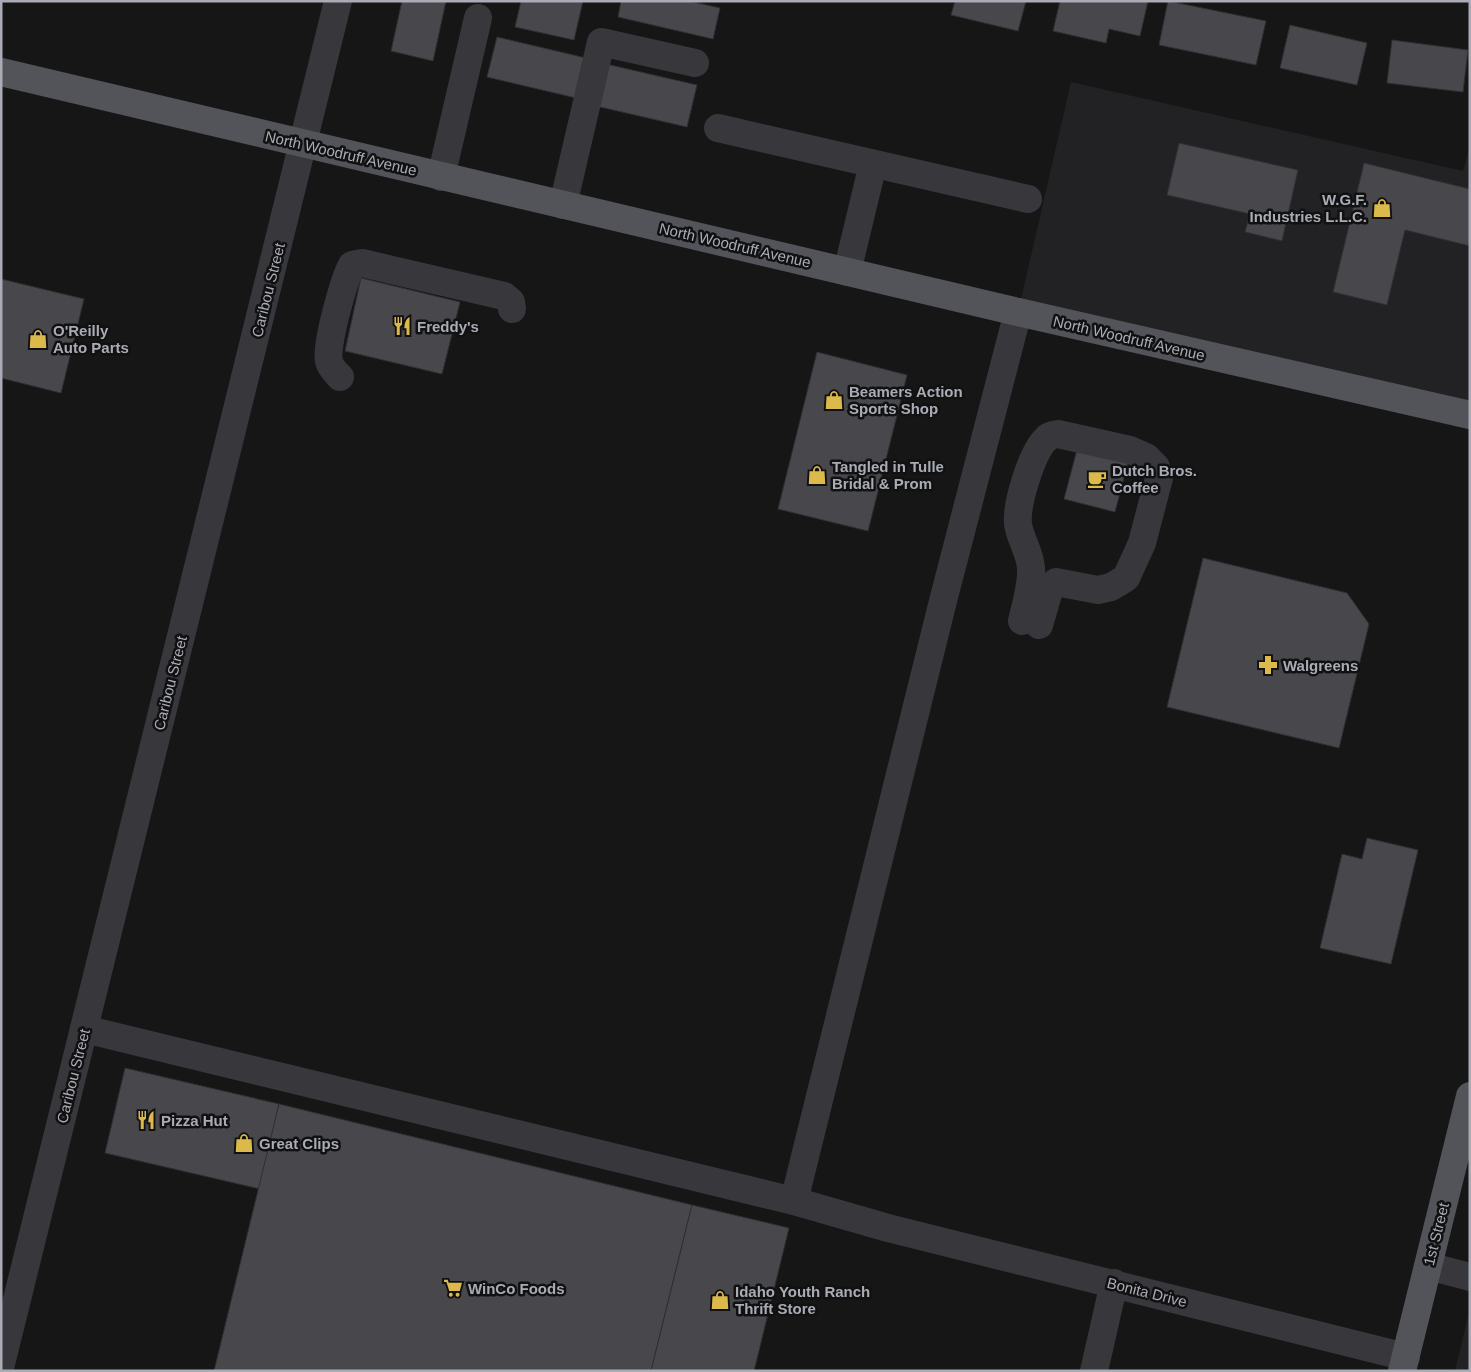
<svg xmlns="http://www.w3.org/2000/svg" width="1471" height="1372" font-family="Helvetica,sans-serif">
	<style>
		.built { fill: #222224 }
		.building { fill: #48484c; stroke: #303033 }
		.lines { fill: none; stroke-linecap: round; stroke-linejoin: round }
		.minor { stroke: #37373c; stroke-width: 28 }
		.major { stroke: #53545a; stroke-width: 28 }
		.labels { text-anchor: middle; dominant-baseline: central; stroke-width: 5; stroke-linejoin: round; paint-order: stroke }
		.street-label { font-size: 15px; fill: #a9acb5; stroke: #111112 }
		.poi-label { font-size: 15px; font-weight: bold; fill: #a9acb5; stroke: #111112; text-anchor: start }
	</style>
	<rect width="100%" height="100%" fill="#161617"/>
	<g class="built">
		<polygon points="1071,82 1463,171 1470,146 1470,415 1018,312"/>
		<polygon points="1470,1308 1470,1371 1455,1371"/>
	</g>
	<g class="building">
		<polygon points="402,1 446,1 433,61 391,51"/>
		<polygon points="521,1 583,1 574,40 515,27"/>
		<polygon points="621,1 689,1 720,8 713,39 618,17"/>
		<polygon points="955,1 1026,1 1018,31 951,15"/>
		<polygon points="1060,1 1148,1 1140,36 1109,29 1106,43 1053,31"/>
		<polygon points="1168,1 1266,21 1256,65 1159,45"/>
		<polygon points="1290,25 1367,43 1357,85 1280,68"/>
		<polygon points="497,37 586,58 576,98 487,77"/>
		<polygon points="1392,40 1468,50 1463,92 1387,83"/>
		<polygon points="606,64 697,85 687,127 596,106"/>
		<polygon points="1179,143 1298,170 1282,241 1245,232 1250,214 1167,195"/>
		<polygon points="1364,163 1470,189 1470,246 1405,230 1387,305 1333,292"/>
		<polygon points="361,278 460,302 442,374 345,351"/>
		<polygon points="1,279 84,299 61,393 1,378"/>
		<polygon points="817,352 907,375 868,531 778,509"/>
		<polygon points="1078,446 1129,459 1115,512 1064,499"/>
		<polygon points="1203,558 1347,593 1369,624 1339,748 1167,707"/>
		<polygon points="1367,838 1418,850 1391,964 1320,948 1342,854 1362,859"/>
		<polygon points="125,1068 279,1104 260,1189 105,1153"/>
		<polygon points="279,1104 692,1205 651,1371 214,1371"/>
		<polygon points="692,1205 789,1228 754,1371 651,1371"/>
	</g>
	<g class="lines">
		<g class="minor">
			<polyline points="718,128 1028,199"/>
			<polyline points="441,177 478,18"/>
			<polyline points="563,205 601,42 695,63"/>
			<polyline points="847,272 873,164"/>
			<path d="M340 377C336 373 330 367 329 361 325 347 344 279 352 265L362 263 504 296 511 302 512 309"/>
			<path d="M1022 621C1026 604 1032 585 1031 568 1030 552 1020 539 1018 524 1016 504 1032 451 1047 438 1050 435 1054 435 1058 434L1130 450 1146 457 1156 467 1159 478 1142 543 1126 578 1111 587 1098 590 1056 582 1050 587 1039 625"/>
			<polyline points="84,1029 794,1201 888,1228 1406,1357"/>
			<polyline points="794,1201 943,601 1018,312"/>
			<polyline points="1428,1266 1470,1277"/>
			<polyline points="1,1364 338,1"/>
			<polyline points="1094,1371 1114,1283"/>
		</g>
		<g class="major">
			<polyline points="1,72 1018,312 1470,415"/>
			<polyline points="1402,1371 1470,1096"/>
		</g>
	</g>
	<defs>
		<g id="shop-bare" transform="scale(1.5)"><path d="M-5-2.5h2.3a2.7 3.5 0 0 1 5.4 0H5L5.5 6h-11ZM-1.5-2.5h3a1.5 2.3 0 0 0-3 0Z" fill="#dbb94a" stroke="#111112" stroke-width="2.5" paint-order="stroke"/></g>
		<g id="restaurant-bare" transform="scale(1.5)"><path d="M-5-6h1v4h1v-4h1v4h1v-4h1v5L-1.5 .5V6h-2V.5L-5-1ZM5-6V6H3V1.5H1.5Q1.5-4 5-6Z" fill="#dbb94a" stroke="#111112" stroke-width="2.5" paint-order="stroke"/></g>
		<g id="cafe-bare" transform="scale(1.5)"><path d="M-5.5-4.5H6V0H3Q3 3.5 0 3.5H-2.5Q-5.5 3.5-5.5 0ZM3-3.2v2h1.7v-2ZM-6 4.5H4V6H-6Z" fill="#dbb94a" stroke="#111112" stroke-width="2.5" paint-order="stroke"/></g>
		<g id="pharmacy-bare" transform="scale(1.5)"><path d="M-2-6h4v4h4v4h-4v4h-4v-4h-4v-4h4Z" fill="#dbb94a" stroke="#111112" stroke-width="2.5" paint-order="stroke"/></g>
		<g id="supermarket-bare" transform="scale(1.5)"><path d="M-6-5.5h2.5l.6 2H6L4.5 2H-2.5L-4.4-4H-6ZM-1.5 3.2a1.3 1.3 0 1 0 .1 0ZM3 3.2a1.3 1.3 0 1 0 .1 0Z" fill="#dbb94a" stroke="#111112" stroke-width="2.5" paint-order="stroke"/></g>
	</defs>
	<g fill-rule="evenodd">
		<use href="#shop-bare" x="1382" y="208"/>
		<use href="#restaurant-bare" x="402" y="326"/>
		<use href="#shop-bare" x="38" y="339"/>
		<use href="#shop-bare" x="834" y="400"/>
		<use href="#shop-bare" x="817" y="475"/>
		<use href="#cafe-bare" x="1097" y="479"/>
		<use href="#pharmacy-bare" x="1268" y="665"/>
		<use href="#restaurant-bare" x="146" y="1120"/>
		<use href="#shop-bare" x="244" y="1143"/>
		<use href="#supermarket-bare" x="453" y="1288"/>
		<use href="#shop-bare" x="720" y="1300"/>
	</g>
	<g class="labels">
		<g class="street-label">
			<text transform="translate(341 153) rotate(13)">North Woodruff Avenue</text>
			<text transform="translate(735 245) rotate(13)">North Woodruff Avenue</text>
			<text transform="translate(268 290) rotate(-76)">Caribou Street</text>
			<text transform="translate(1129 338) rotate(13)">North Woodruff Avenue</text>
			<text transform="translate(170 683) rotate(-76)">Caribou Street</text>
			<text transform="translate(73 1076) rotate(-76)">Caribou Street</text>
			<text transform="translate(1436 1234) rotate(-76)">1st Street</text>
			<text transform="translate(1147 1292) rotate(14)">Bonita Drive</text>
		</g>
		<g class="poi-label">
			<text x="1367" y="199" text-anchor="end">W.G.F.<tspan x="1367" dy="17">Industries L.L.C.</tspan></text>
			<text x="417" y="326">Freddy's</text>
			<text x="53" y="330">O'Reilly<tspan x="53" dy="17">Auto Parts</tspan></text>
			<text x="849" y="391">Beamers Action<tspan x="849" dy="17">Sports Shop</tspan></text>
			<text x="832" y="466">Tangled in Tulle<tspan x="832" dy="17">Bridal &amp; Prom</tspan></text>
			<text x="1112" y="470">Dutch Bros.<tspan x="1112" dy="17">Coffee</tspan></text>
			<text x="1283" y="665">Walgreens</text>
			<text x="161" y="1120">Pizza Hut</text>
			<text x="259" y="1143">Great Clips</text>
			<text x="468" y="1288">WinCo Foods</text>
			<text x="735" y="1291">Idaho Youth Ranch<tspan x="735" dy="17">Thrift Store</tspan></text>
		</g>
	</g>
	<rect width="1471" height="1372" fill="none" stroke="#a9acb5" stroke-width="5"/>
</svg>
